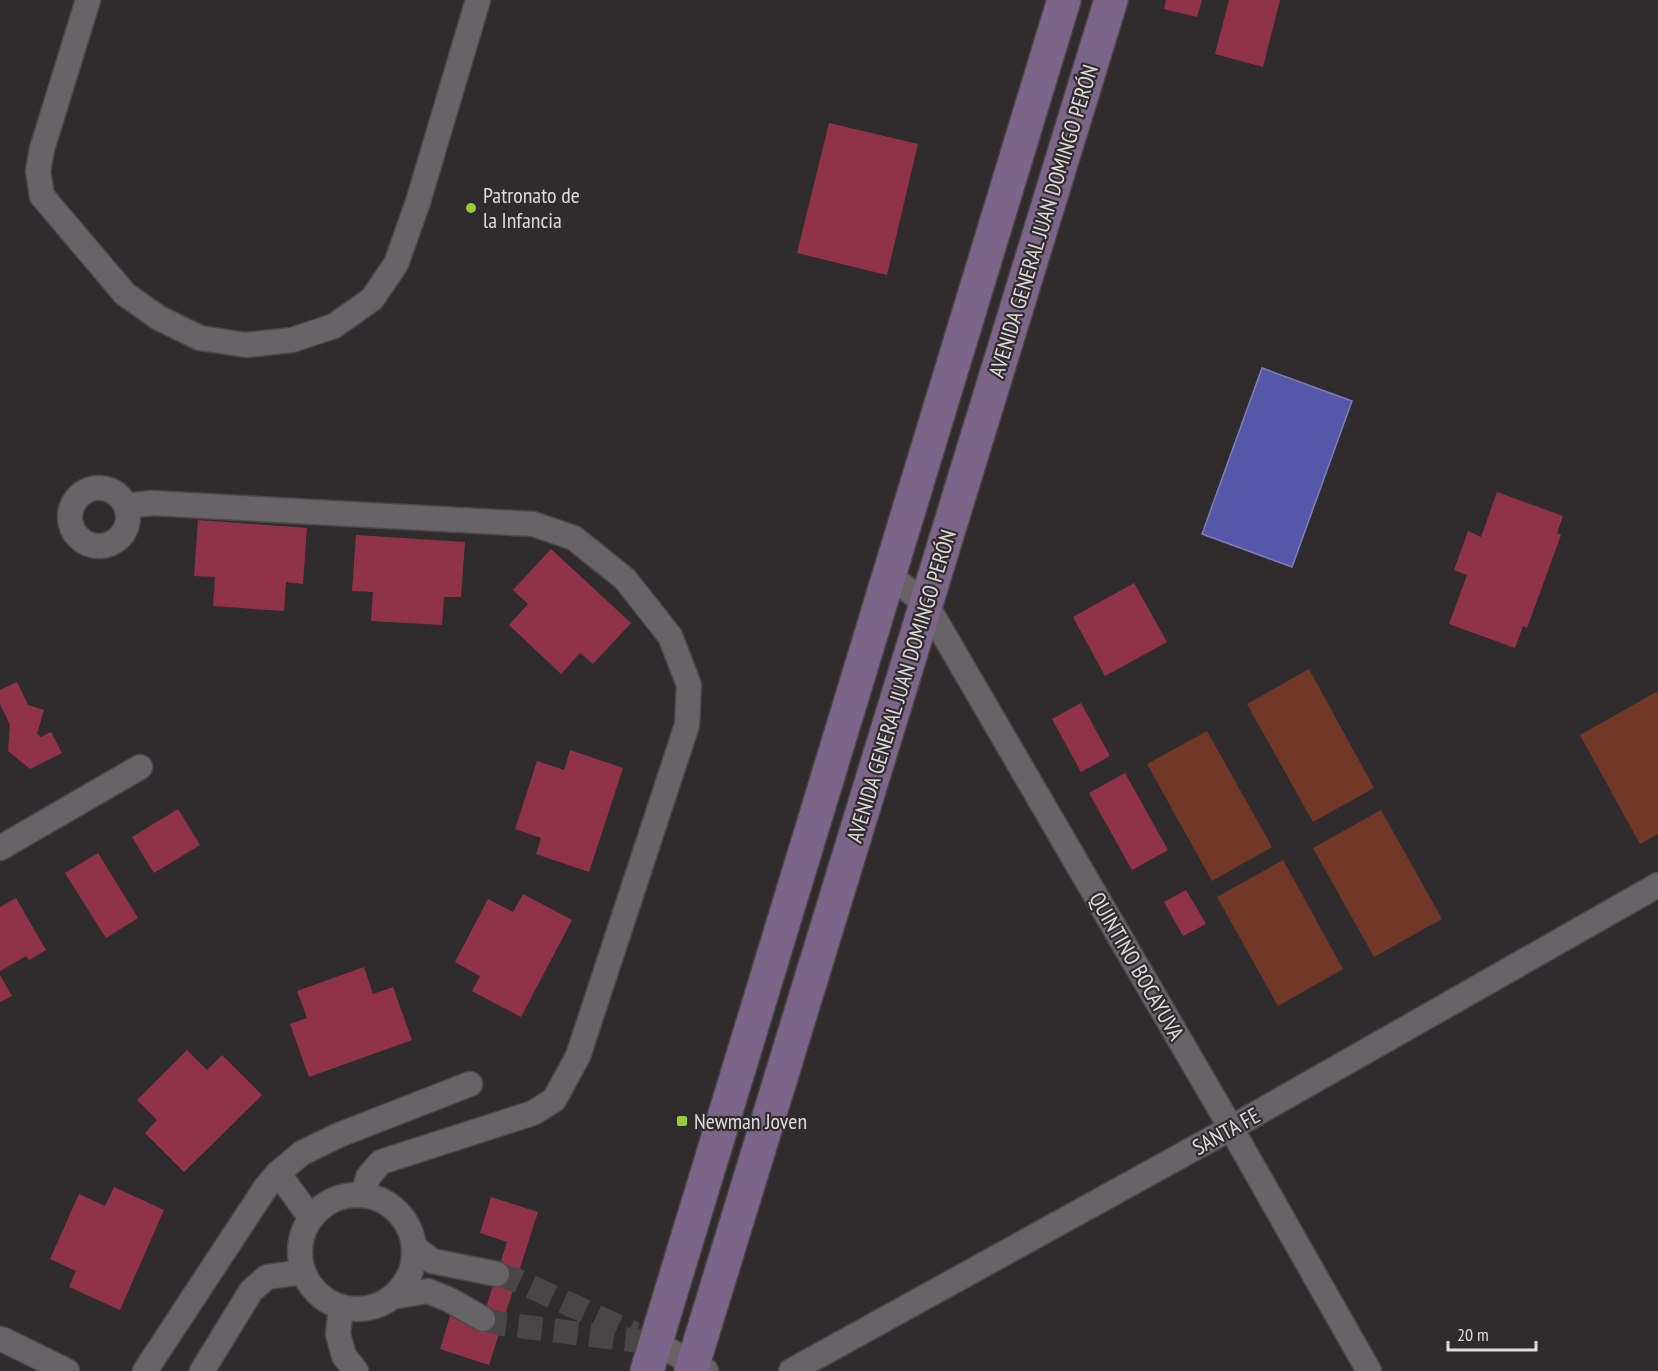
<svg xmlns="http://www.w3.org/2000/svg" width="1658" height="1371" font-family="'PT Sans Narrow',sans-serif">
	<style>
		.green { fill: #713827 }
		.water { fill: #5558a8; stroke: #7e7fb8; stroke-width: 1.5 }
		.building { fill: #90334a }
		.lines { fill: none; stroke-linecap: round; stroke-linejoin: round }
		.minor-tunnel { stroke: #4a4648; stroke-width: 24; stroke-dasharray: 24 12; stroke-linecap: butt }
		.minor-casing { stroke: #4b484a; stroke-width: 27 }
		.secondary-casing { stroke: #4b484a; stroke-width: 36 }
		.minor { stroke: #686366; stroke-width: 24 }
		.secondary { stroke: #7c6588; stroke-width: 33 }
		.poi-dot { fill: #98cb37; stroke: #302c2e; stroke-width: 2 }
		.labels { text-anchor: middle; dominant-baseline: central; stroke-width: 4.5; stroke-linejoin: round; paint-order: stroke }
		.poi-label { font-size: 22px; fill: #dedbdd; stroke: #302c2e; text-anchor: start }
		.street-label { font-size: 22px; fill: #dedbdd; stroke: #302c2e }
	</style>
	<rect width="100%" height="100%" fill="#302c2e"/>
	<g class="green">
		<polygon points="1309,669 1374,788 1313,822 1247,704"/>
		<polygon points="1658,691 1658,834 1640,844 1580,735"/>
		<polygon points="1207,731 1272,847 1212,881 1147,764"/>
		<polygon points="1381,810 1442,919 1374,957 1313,848"/>
		<polygon points="1283,860 1343,969 1278,1006 1217,897"/>
	</g>
	<polygon class="water" points="1262,368 1352,401 1292,567 1202,534"/>
	<g class="building">
		<polygon points="1166,0 1202,0 1197,17 1164,9"/>
		<polygon points="1229,0 1280,0 1263,67 1215,54"/>
		<polygon points="829,123 918,144 887,275 797,253"/>
		<polygon points="1497,492 1563,516 1557,533 1561,535 1527,628 1523,626 1515,648 1449,624 1467,575 1454,570 1468,531 1481,537"/>
		<polygon points="198,520 307,528 303,584 286,582 284,611 213,606 215,577 194,576"/>
		<polygon points="356,535 465,542 461,597 444,597 442,625 371,621 373,592 352,591"/>
		<polygon points="551,549 631,623 593,664 580,653 561,674 509,625 528,604 513,590"/>
		<polygon points="1134,583 1167,642 1105,676 1073,617"/>
		<polygon points="17,682 28,705 44,710 37,734 41,737 51,732 62,753 30,769 8,751 10,725 0,704 0,690"/>
		<polygon points="1081,703 1110,756 1081,772 1052,719"/>
		<polygon points="570,750 623,768 589,872 536,854 541,838 515,829 537,761 564,770"/>
		<polygon points="1125,773 1168,850 1132,870 1089,793"/>
		<polygon points="178,809 200,845 154,873 132,837"/>
		<polygon points="98,853 138,918 106,938 65,873"/>
		<polygon points="1186,890 1206,924 1183,936 1164,902"/>
		<polygon points="523,894 572,920 521,1017 472,991 480,976 455,962 488,899 513,912"/>
		<polygon points="16,898 46,950 29,960 26,956 0,971 0,907"/>
		<polygon points="364,967 373,994 393,987 412,1040 309,1077 290,1024 307,1018 297,991"/>
		<polygon points="0,975 12,996 0,1002"/>
		<polygon points="187,1050 207,1070 222,1055 262,1095 184,1172 145,1133 157,1120 137,1100"/>
		<polygon points="114,1187 164,1210 120,1310 69,1287 76,1271 50,1259 79,1194 105,1206"/>
		<polygon points="491,1197 538,1212 489,1365 440,1349 450,1316 480,1326 507,1242 480,1233"/>
	</g>
	<g class="lines">
		<g class="minor-tunnel">
			<polyline points="497,1274 516,1280 635,1334"/>
			<polyline points="483,1319 502,1324 656,1343"/>
		</g>
		<g class="minor-casing">
			<g id="minor">
				<polyline points="88,0 42,149 38,171 42,196 125,294 159,318 200,338 246,345 292,340 334,326 372,299 396,264 418,202 478,0"/>
				<circle cx="99" cy="517" r="29"/>
				<polyline points="127,506 151,503 533,524 574,538 625,579 670,636 689,685 687,725 578,1056 554,1100 533,1113 381,1162 368,1177 363,1195"/>
				<polyline points="889,575 926,604 1231,1128 1369,1371"/>
				<polyline points="0,848 140,767"/>
				<polyline points="278,1173 311,1218"/>
				<circle cx="357" cy="1252" r="57"/>
				<polyline points="414,1247 432,1261 497,1274"/>
				<polyline points="392,1297 428,1291 450,1300 483,1319"/>
				<polyline points="341,1307 338,1334 344,1356 356,1371"/>
				<polyline points="0,1339 4,1340 67,1371"/>
				<polyline points="656,1343 706,1371"/>
				<polyline points="145,1371 266,1187 278,1173 302,1153 339,1135 470,1084"/>
				<polyline points="202,1371 251,1291 267,1277 303,1272"/>
				<polyline points="791,1371 1231,1128 1658,885"/>
			</g>
		</g>
		<g class="secondary-casing">
			<g id="secondary">
				<polyline points="647,1371 1064,0"/>
				<polyline points="691,1371 1111,0"/>
			</g>
		</g>
		<use href="#minor" class="minor"/>
		<use href="#secondary" class="secondary"/>
	</g>
	<g class="poi-dot">
		<circle cx="471" cy="208" r="6"/>
		<rect x="676" y="1115" width="12" height="12" rx="3"/>
	</g>
	<g class="labels">
		<g class="poi-label">
			<text x="483" y="195">Patronato de<tspan x="483" dy="25">la Infancia</tspan></text>
			<text x="694" y="1121">Newman Joven</text>
		</g>
		<g class="street-label">
			<text transform="translate(1043 221) rotate(-73)">AVENIDA GENERAL JUAN DOMINGO PERÓN</text>
			<text transform="translate(901 686) rotate(-73)">AVENIDA GENERAL JUAN DOMINGO PERÓN</text>
			<text transform="translate(1137 966) rotate(60)">QUINTINO BOCAYUVA</text>
			<text transform="translate(1226 1131) rotate(-29)">SANTA FE</text>
		</g>
	</g>
	<path d="M1448 1341v9h88v-9" fill="none" stroke="#dedbdd" stroke-width="3"/>
	<text x="1457" y="1341" font-size="18" fill="#dedbdd" stroke="#302c2e" stroke-width="4.5" paint-order="stroke">20 m</text>
</svg>
